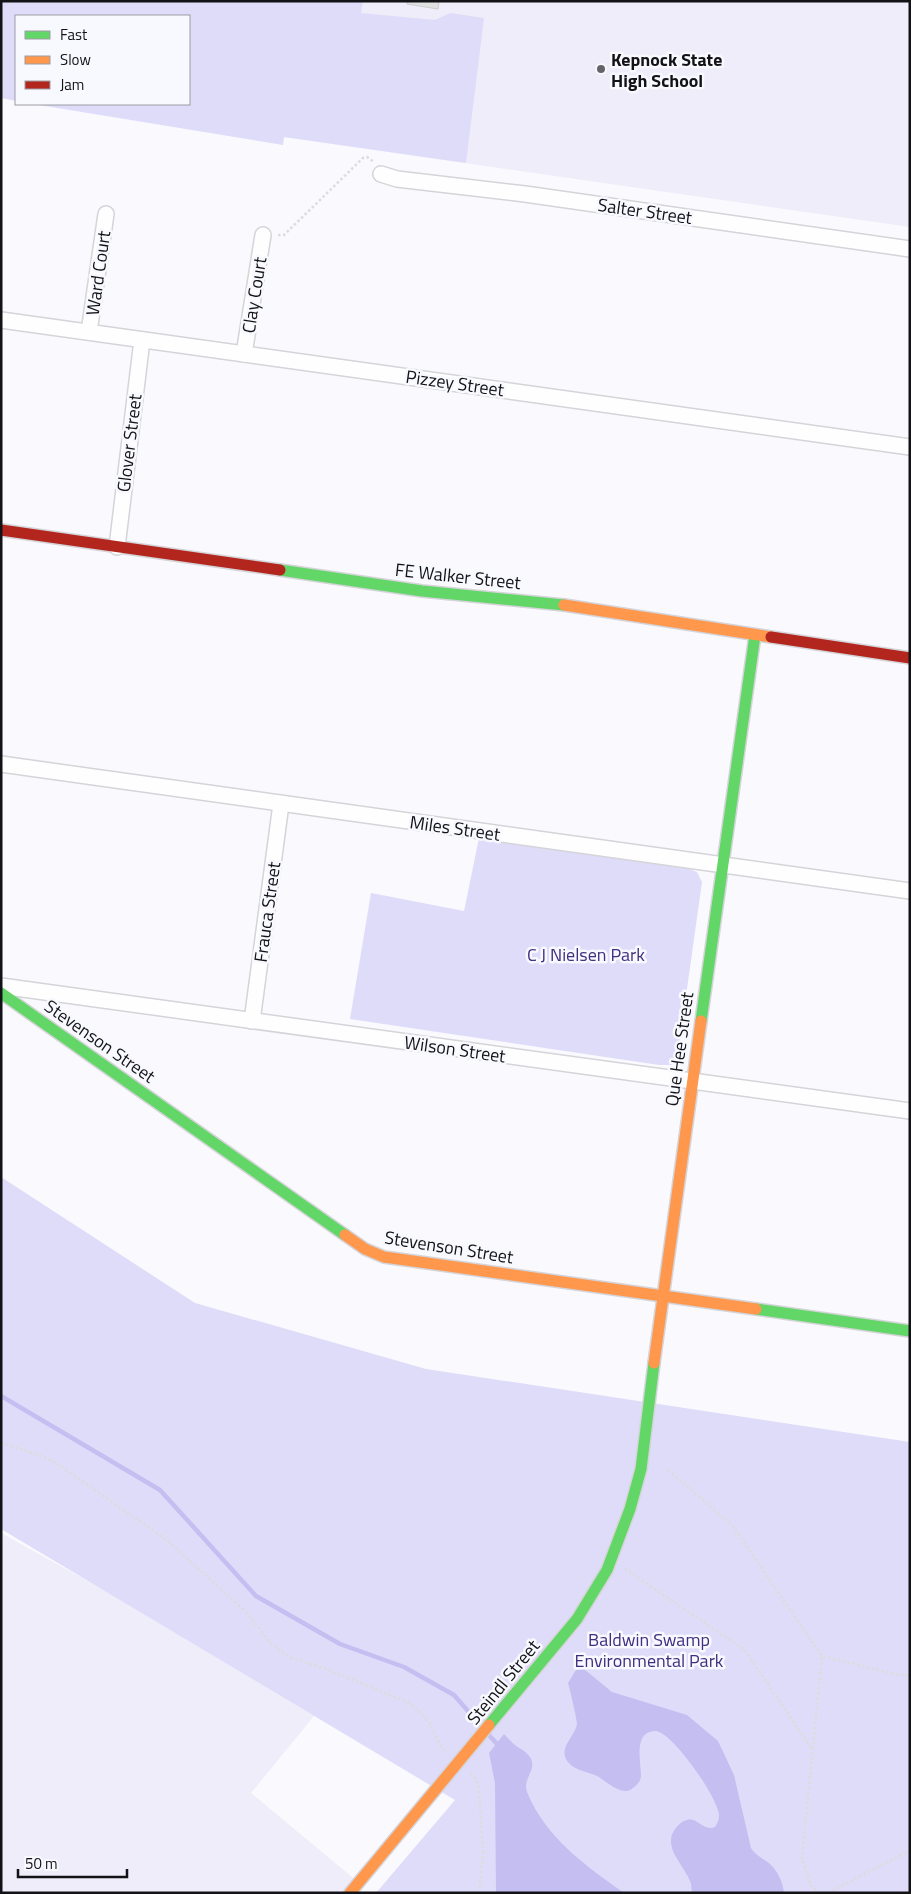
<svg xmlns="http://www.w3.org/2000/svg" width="911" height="1894" font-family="'Titillium Web',sans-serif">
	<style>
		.built { fill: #eeedf9 }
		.green { fill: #dfdcfa }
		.water { fill: #c4bef1 }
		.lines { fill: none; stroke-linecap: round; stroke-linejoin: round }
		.stream { stroke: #c4bef1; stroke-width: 4.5 }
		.building { fill: #e0e1e1; stroke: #cccdcd }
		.street-casing { stroke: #d4d4d9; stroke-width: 18 }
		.fast-casing { stroke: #d4d4d9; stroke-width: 14 }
		.slow-casing { stroke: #d4d4d9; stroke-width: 14 }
		.jam-casing { stroke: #d4d4d9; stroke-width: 14 }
		.path { stroke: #dcdcdd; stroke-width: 2.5; stroke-dasharray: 2.5 2.5; stroke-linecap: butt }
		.street { stroke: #fefeff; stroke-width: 15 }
		.fast { stroke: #63d668; stroke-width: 11 }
		.slow { stroke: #ff974d; stroke-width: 11 }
		.jam { stroke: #b3261e; stroke-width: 11 }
		.poi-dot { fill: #636368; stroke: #f8f8ff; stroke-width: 2 }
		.labels { text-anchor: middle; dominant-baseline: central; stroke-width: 5; stroke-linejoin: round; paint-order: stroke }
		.poi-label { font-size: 18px; font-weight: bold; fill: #121217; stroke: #f8f8ff; text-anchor: start }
		.street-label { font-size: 18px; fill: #121217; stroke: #f8f8ff }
		.park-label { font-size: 18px; fill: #402e7f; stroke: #f8f8ff }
	</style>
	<rect width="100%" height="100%" fill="#f9f9fe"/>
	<g class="built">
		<polygon points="301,1 910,1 910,227 284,137"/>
		<polygon points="1,1533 111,1594 314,1716 251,1793 358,1882 349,1893 1,1893"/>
	</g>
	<g class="green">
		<polygon points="1,1 363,1 361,13 435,20 450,13 484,18 466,163 284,137 283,145 33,104 189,104 189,16 16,16 16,101 1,98"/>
		<polygon points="479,838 685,867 697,872 702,882 677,1060 672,1065 659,1065 350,1019 371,893 464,911"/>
		<polygon points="1,1177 195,1303 426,1369 910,1442 910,1893 376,1893 455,1800 1,1529"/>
	</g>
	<g class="water">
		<path d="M584 1669 612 1692 687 1715 718 1741 734 1775 751 1848C756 1856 763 1858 770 1864 778 1872 783 1882 784 1893H692C691 1889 692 1885 690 1881 684 1865 662 1847 675 1829 678 1825 682 1821 687 1820 698 1817 703 1832 715 1827 717 1824 719 1820 719 1816 720 1800 671 1730 655 1731 633 1732 641 1762 641 1776 641 1781 637 1785 633 1788 631 1789 629 1791 626 1791 617 1791 606 1782 599 1777 590 1772 575 1771 568 1762 557 1748 575 1737 577 1724 577 1719 570 1690 568 1683L576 1670Z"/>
		<path d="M504 1734C508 1738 511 1742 515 1745 520 1749 526 1751 530 1757 538 1769 522 1779 527 1792 546 1838 585 1865 624 1893H496L495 1783 489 1753Z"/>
	</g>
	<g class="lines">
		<g class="stream">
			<polyline points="1,1396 160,1490 256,1596 340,1644 404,1667 454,1695 481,1726"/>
			<polyline points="488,1734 497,1744"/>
		</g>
	</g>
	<polygon class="building" points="407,1 439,1 438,9 407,4"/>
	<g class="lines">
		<g class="street-casing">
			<g id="street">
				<polyline points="381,174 397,179 525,194 910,249"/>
				<polyline points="1,320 910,447"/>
				<polyline points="89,332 106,214"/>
				<polyline points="244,354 263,235"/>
				<polyline points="117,547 142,340"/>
				<polyline points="1,764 910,891"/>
				<polyline points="1,986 910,1111"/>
				<polyline points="252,1021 281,804"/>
			</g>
		</g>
		<g class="fast-casing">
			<g id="fast">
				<polyline points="280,570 422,591 564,605"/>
				<polyline points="1,993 345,1235"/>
				<polyline points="701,1021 755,635"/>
				<polyline points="756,1309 910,1331"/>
				<polyline points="489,1725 577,1619 607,1570 630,1509 641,1469 654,1363"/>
			</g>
		</g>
		<g class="slow-casing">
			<g id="slow">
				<polyline points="564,605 771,637"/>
				<polyline points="345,1235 365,1249 384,1257 756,1309"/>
				<polyline points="654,1363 701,1021"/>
				<polyline points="350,1893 489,1725"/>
			</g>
		</g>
		<g class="jam-casing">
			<g id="jam">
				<polyline points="1,530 280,570"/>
				<polyline points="771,637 910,658"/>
			</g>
		</g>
		<g class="path">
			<polyline points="278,235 284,235 363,158 367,157 374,162"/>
			<polyline points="1,1443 39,1455 56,1463 168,1541 245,1611 272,1645 283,1653 291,1658 326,1669 409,1703 421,1713 430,1724 440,1745 446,1751"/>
			<polyline points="668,1470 732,1525 822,1656"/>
			<polyline points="625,1569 745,1650 812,1749"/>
			<polyline points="471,1773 476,1780 479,1790 483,1852 479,1893"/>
			<polyline points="820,1893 811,1886 802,1858 822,1656 899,1675 910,1675"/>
			<polyline points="828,1893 907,1852 910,1852"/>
		</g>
		<use href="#street" class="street"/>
		<use href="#fast" class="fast"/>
		<use href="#slow" class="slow"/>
		<use href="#jam" class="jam"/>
	</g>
	<circle class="poi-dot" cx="601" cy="69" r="5"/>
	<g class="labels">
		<g class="poi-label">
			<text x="611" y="59">Kepnock State<tspan x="611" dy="21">High School</tspan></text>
		</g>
		<g class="street-label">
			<text transform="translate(645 211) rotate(8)">Salter Street</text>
			<text transform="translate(98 273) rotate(-82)">Ward Court</text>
			<text transform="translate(254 295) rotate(-81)">Clay Court</text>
			<text transform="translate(455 383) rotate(8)">Pizzey Street</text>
			<text transform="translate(129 443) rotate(-83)">Glover Street</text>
			<text transform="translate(458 576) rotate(6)">FE Walker Street</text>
			<text transform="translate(455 828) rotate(8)">Miles Street</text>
			<text transform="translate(267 912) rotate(-82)">Frauca Street</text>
			<text transform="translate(100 1041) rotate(35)">Stevenson Street</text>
			<text transform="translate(455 1049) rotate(8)">Wilson Street</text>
			<text transform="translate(679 1049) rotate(-82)">Que Hee Street</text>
			<text transform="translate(449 1247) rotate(9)">Stevenson Street</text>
			<text transform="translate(503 1682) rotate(-51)">Steindl Street</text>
		</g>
		<g class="park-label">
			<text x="586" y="954">C J Nielsen Park</text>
			<text x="649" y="1639">Baldwin Swamp<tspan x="649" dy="21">Environmental Park</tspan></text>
		</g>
	</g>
	<rect width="911" height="1894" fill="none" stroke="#121217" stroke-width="5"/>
	<rect x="15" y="15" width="175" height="90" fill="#f8f8ff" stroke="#9c9ca2"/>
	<rect x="25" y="31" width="25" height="8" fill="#63d668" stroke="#9c9ca2"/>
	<text x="60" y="40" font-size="15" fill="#121217">Fast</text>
	<rect x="25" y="56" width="25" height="8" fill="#ff974d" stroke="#9c9ca2"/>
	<text x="60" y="65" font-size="15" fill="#121217">Slow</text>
	<rect x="25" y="81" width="25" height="8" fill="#b3261e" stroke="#9c9ca2"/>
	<text x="60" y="90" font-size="15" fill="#121217">Jam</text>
	<path d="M18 1869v8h109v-8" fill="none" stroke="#121217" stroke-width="2.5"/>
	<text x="25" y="1869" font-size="15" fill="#121217" stroke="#f8f8ff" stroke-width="4" paint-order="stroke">50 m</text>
</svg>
